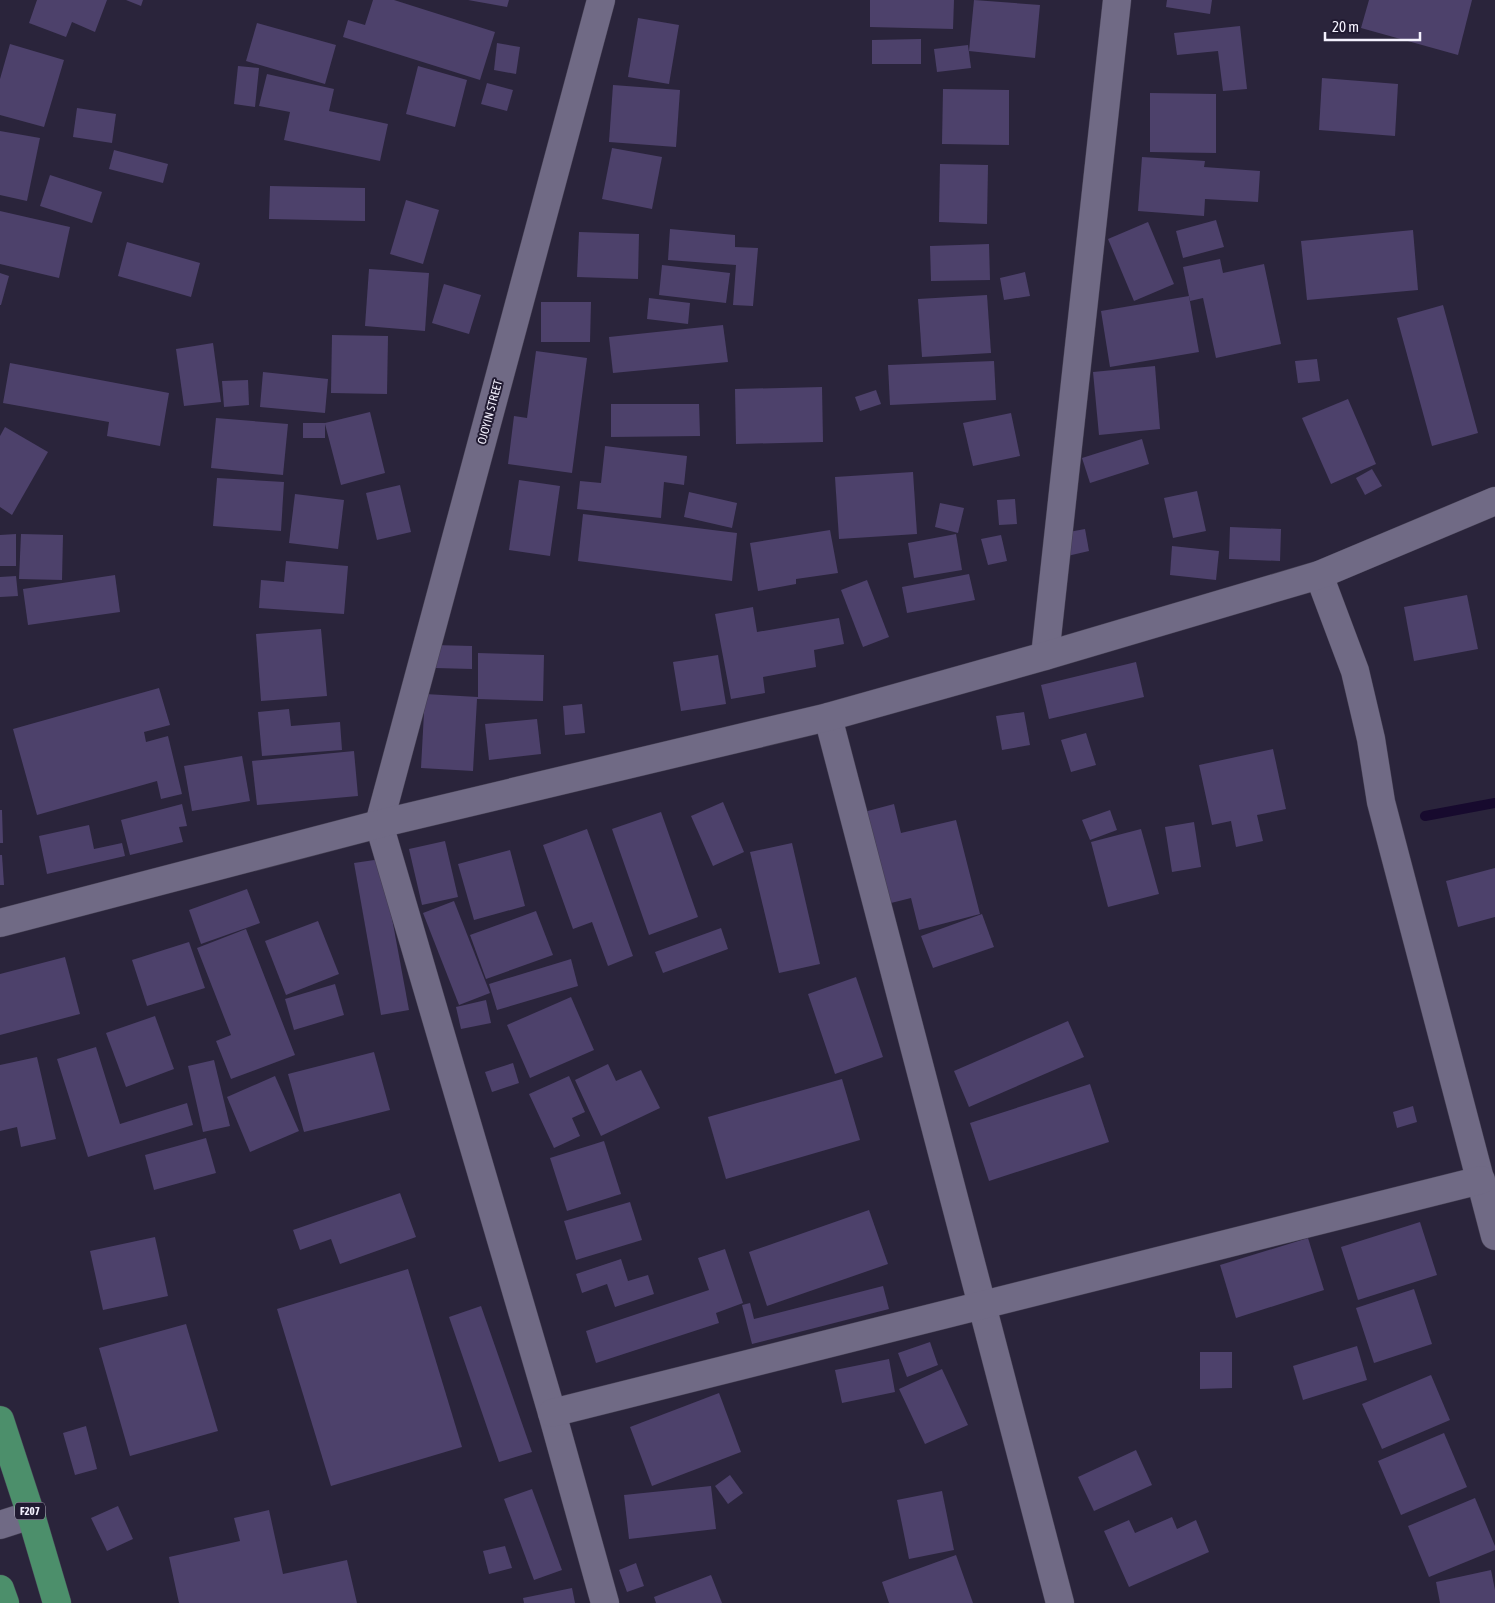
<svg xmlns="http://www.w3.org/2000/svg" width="1495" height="1603" font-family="'Asap Condensed',sans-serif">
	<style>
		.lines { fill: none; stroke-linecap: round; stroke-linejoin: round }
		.stream { stroke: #170a2e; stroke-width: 10 }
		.building { fill: #4d416b }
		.minor-casing { stroke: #443f52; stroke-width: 29 }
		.major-casing { stroke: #443f52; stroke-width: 29 }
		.minor { stroke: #706a85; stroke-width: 28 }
		.major { stroke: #4c8f6b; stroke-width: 28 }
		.labels { text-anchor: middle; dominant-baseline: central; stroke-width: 4; stroke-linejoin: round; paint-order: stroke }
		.shield { fill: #201a31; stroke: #b4b0c0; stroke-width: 1 }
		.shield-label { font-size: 11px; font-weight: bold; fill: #f4f1fe }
		.street-label { font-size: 12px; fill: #f4f1fe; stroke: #201a31 }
	</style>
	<rect width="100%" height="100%" fill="#2a243b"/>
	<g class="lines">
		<polyline class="stream" points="1425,816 1495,803"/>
	</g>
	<g class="building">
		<polygon points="37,0 107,0 95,32 72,22 66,37 29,23"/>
		<polygon points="126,0 143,0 141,6"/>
		<polygon points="373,0 394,0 495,32 480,80 343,37 348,20 365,25"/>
		<polygon points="468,0 509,0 507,7"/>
		<polygon points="870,0 954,0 953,29 870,27"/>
		<polygon points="974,0 1040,5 1035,58 969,51"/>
		<polygon points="1167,0 1212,0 1210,14 1166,7"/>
		<polygon points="1369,0 1472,0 1458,55 1361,28"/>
		<polygon points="638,18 679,25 669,84 628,77"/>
		<polygon points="257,23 336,45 325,84 246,61"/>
		<polygon points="1240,26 1247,89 1223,91 1218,51 1177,55 1174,33"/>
		<polygon points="921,39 921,64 872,64 872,40"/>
		<polygon points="497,43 520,47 516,74 494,70"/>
		<polygon points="10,44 64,60 44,127 0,115 0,79"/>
		<polygon points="968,45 971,68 937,72 934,49"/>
		<polygon points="238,66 259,68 255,107 234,104"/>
		<polygon points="418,66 467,80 455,127 406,114"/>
		<polygon points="267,74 334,89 329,111 388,124 380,161 284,140 290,112 259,106"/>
		<polygon points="1322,78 1398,84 1395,136 1319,130"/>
		<polygon points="487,83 513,90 507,111 481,104"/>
		<polygon points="613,85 680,90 676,147 609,142"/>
		<polygon points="943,89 1009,90 1009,145 942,144"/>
		<polygon points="1150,93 1216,94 1216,153 1150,152"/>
		<polygon points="77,108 116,114 112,143 73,137"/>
		<polygon points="0,131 40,138 27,201 0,195"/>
		<polygon points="612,148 662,157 652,209 602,199"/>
		<polygon points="114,150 168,164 163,183 109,169"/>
		<polygon points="1142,157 1205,161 1204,167 1260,171 1258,202 1205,199 1204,216 1138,211"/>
		<polygon points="940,164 988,165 987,224 939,222"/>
		<polygon points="50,175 102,192 92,223 40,206"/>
		<polygon points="270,186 365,188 365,221 269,219"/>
		<polygon points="406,200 439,210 423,264 390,254"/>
		<polygon points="0,211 70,227 59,278 0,264"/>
		<polygon points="1216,220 1224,247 1183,258 1176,231"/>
		<polygon points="1148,222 1174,284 1134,301 1108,239"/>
		<polygon points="670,229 735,235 735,247 758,248 753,306 733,305 736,265 668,260"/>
		<polygon points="1413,230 1418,290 1307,300 1301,241"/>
		<polygon points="579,232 639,234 638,279 577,277"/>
		<polygon points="127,242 200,263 191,297 118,276"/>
		<polygon points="989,244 990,280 931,281 930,246"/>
		<polygon points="1220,259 1223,273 1264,264 1281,344 1216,358 1203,298 1190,301 1183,267"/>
		<polygon points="662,265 730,273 726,303 659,295"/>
		<polygon points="369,269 429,273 425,331 365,326"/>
		<polygon points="1025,272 1030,296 1004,300 1000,278"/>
		<polygon points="0,273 9,276 1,305 0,305"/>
		<polygon points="444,284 481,295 469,334 432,323"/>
		<polygon points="987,295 991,353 922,357 918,299"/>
		<polygon points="1189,296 1199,352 1110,367 1101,311"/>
		<polygon points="649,298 690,303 688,324 647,319"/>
		<polygon points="541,302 591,302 590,342 541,342"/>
		<polygon points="1443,305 1478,433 1432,446 1397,318"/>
		<polygon points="723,325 728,362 613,373 609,337"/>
		<polygon points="332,335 388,336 387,394 331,393"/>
		<polygon points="213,343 221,402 184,406 176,349"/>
		<polygon points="536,351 587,358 572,473 508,464 514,416 527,418"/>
		<polygon points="1317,359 1320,381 1298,383 1295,361"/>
		<polygon points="994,361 996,400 890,405 888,365"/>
		<polygon points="10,363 169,393 160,446 107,436 109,422 3,403"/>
		<polygon points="1155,366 1160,429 1099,435 1093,372"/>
		<polygon points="263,372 328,379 325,413 260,407"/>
		<polygon points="248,380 249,405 224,407 222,381"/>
		<polygon points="822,387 823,442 736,444 735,389"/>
		<polygon points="876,390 881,404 860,411 855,397"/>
		<polygon points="1348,399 1376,464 1331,484 1302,418"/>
		<polygon points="611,404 699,404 700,436 611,437"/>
		<polygon points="370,412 385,473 341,485 325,424 325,438 303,438 303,423 325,423"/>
		<polygon points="1011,413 1020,456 973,466 963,423"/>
		<polygon points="216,418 288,424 283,475 211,468"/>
		<polygon points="5,427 48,452 12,515 0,507 0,436"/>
		<polygon points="1142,439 1149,464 1090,483 1082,458"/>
		<polygon points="605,446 687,456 684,485 664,482 661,518 577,509 580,481 601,483"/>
		<polygon points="1372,469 1382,486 1365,495 1356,478"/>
		<polygon points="913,472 917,534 839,539 835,477"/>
		<polygon points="217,478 284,482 281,531 213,526"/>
		<polygon points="519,480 560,486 550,556 509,550"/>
		<polygon points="400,485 411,532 377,540 366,493"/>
		<polygon points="1197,491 1206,531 1173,538 1164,498"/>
		<polygon points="689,492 737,503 732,528 684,517"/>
		<polygon points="295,494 344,500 338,549 289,543"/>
		<polygon points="1015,499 1017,524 999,525 997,500"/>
		<polygon points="940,503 964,508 958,533 935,527"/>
		<polygon points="583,514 737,533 732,581 578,561"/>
		<polygon points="1230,527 1281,529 1280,561 1229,559"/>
		<polygon points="1085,529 1089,551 1063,557 1058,534"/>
		<polygon points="830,530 838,573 796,579 796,584 758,591 750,543"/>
		<polygon points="16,534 16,566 0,566 0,535"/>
		<polygon points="21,534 63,535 62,580 19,579"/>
		<polygon points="956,534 962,570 914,578 908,543"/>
		<polygon points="1001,535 1007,561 988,565 981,539"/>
		<polygon points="1172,546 1219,551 1216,580 1170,575"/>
		<polygon points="286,561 348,566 344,614 259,608 261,580 284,582"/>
		<polygon points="969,574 975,600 907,613 902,587"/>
		<polygon points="115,575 120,612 28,625 23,589"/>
		<polygon points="16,576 18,596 0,597 0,577"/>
		<polygon points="867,580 889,637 863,647 841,590"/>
		<polygon points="1467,595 1478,649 1414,661 1404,607"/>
		<polygon points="753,607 757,632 839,618 844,644 814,650 816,667 763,677 765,693 731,699 715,614"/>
		<polygon points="321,629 327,696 261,701 256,634"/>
		<polygon points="434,645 472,646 472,669 435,668"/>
		<polygon points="478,653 544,655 543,701 477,699 473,771 421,768 425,694 478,697"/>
		<polygon points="718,655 726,704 681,711 673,662"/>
		<polygon points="1136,662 1144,697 1049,719 1041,685"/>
		<polygon points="159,688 170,725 144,732 146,742 168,736 182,794 161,799 157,781 37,815 13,729"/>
		<polygon points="582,704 585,733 565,735 563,706"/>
		<polygon points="289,709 291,726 340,722 342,750 262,756 258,712"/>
		<polygon points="1024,712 1030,745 1002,750 996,716"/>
		<polygon points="537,719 541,754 489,760 485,724"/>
		<polygon points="1086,733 1096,765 1071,772 1061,740"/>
		<polygon points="1273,749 1286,809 1257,815 1263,841 1236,847 1231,821 1212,825 1199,765"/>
		<polygon points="354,751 358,796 257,805 252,761"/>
		<polygon points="242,756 250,801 192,811 184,766"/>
		<polygon points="723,802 744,852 713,866 691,816"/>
		<polygon points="182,804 187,826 179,827 183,842 130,855 121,820"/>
		<polygon points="894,804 901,833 956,820 980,914 919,930 911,898 887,904 864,812"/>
		<polygon points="0,810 2,810 3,843 0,843"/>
		<polygon points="1110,810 1117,830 1090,840 1082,820"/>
		<polygon points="661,812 698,917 649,935 612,829"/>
		<polygon points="1194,822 1201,867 1172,872 1165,827"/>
		<polygon points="89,825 94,849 122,843 125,856 47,874 39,836"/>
		<polygon points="587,829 633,956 608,966 592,922 573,929 543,845"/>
		<polygon points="1141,829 1159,894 1108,907 1091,842"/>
		<polygon points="445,841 458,897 422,905 409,849"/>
		<polygon points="792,843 820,964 779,973 750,852"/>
		<polygon points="510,850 525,906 474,920 458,864"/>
		<polygon points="0,855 2,855 4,885 0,885"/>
		<polygon points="381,859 409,1010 381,1015 354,863"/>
		<polygon points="1495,868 1495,917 1458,927 1446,881"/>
		<polygon points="247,889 260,923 201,944 189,910"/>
		<polygon points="454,901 490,993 459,1005 423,913"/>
		<polygon points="536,911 553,955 486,979 470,935"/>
		<polygon points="982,914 994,947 933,968 921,936"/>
		<polygon points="318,921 339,974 286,995 265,941"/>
		<polygon points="721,928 728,949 663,973 655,952"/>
		<polygon points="246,929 295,1055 231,1079 216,1041 231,1035 197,948"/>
		<polygon points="189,942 205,988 147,1006 132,960"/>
		<polygon points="65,957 80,1014 0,1035 0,974"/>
		<polygon points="571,959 578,986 497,1010 489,984"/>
		<polygon points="856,977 883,1057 835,1074 808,994"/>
		<polygon points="335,984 344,1015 294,1030 285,999"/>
		<polygon points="571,997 594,1050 530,1078 507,1025"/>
		<polygon points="486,1000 491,1023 461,1029 456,1007"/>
		<polygon points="155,1016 174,1069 126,1087 106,1033"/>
		<polygon points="1068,1021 1084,1057 969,1107 954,1071"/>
		<polygon points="96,1047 120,1124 187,1103 193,1125 88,1157 57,1059"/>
		<polygon points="374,1052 390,1110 304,1132 288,1074"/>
		<polygon points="37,1057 56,1139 21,1147 17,1127 0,1131 0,1065"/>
		<polygon points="214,1060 230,1126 203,1132 188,1066"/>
		<polygon points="513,1063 519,1083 492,1092 485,1072"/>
		<polygon points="608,1064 616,1081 641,1070 660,1108 601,1136 575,1080"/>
		<polygon points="275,1076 299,1131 250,1152 227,1097"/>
		<polygon points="569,1076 585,1112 572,1118 580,1136 554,1148 529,1094"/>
		<polygon points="842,1079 860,1140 726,1179 708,1117"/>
		<polygon points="1090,1084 1109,1142 989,1181 970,1123"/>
		<polygon points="1413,1106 1417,1122 1397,1128 1393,1112"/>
		<polygon points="206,1138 216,1173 154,1190 145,1155"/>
		<polygon points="604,1141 621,1194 567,1211 550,1158"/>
		<polygon points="400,1193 416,1237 340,1264 331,1239 300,1250 293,1230"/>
		<polygon points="630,1202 642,1240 576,1260 564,1221"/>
		<polygon points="869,1210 888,1264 767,1306 749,1252"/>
		<polygon points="1420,1222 1437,1275 1358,1300 1341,1247"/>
		<polygon points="155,1237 168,1296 103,1310 90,1251"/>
		<polygon points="1308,1238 1324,1290 1236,1318 1220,1265"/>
		<polygon points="725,1249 743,1303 716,1313 719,1323 596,1363 586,1331 709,1290 698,1258"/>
		<polygon points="621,1259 628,1281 648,1275 654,1294 615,1307 607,1284 582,1293 576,1274"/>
		<polygon points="408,1269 462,1447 331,1486 277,1309"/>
		<polygon points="883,1286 889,1309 752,1344 742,1305 750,1303 754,1319"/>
		<polygon points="1414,1289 1432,1344 1374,1363 1356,1308"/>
		<polygon points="481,1306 532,1452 499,1462 449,1317"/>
		<polygon points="186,1324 218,1431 130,1456 99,1348"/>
		<polygon points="930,1342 938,1365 907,1377 898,1353"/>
		<polygon points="1357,1346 1367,1380 1303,1400 1293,1366"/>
		<polygon points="1200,1352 1232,1352 1232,1388 1200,1389"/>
		<polygon points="889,1359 895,1392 842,1403 835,1370"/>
		<polygon points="942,1369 968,1425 925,1444 899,1389"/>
		<polygon points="1431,1375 1450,1420 1382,1449 1362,1404"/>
		<polygon points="719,1393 741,1452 652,1486 630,1427"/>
		<polygon points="86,1426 97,1469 75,1475 63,1433"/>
		<polygon points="1444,1433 1467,1487 1401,1515 1378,1461"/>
		<polygon points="1136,1450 1152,1485 1094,1511 1078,1477"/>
		<polygon points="730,1475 743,1493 728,1504 715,1486"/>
		<polygon points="711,1486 716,1529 629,1539 624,1495"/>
		<polygon points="532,1489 562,1570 534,1580 504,1499"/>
		<polygon points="942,1491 954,1550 909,1559 897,1500"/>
		<polygon points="1475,1498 1495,1546 1495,1550 1429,1577 1408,1526"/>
		<polygon points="118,1506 133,1539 107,1551 91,1518"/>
		<polygon points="269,1510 283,1574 347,1560 357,1603 179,1603 169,1557 240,1541 234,1518"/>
		<polygon points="1172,1517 1177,1529 1196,1520 1209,1552 1129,1587 1104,1531 1129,1520 1135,1533"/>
		<polygon points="505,1546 512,1568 489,1574 483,1551"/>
		<polygon points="956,1555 973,1603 889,1603 882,1582"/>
		<polygon points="636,1563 644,1586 627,1592 619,1570"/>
		<polygon points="1491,1570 1495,1590 1495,1603 1440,1603 1436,1582"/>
		<polygon points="711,1575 722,1603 656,1603 654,1597"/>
		<polygon points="572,1588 575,1603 524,1603 523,1598"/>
	</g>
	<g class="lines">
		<g class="minor-casing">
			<g id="minor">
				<polyline points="601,0 379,824 552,1413 605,1603"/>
				<polyline points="1319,575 1355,671 1371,739 1381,802 1495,1236"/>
				<polyline points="1045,656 1117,0"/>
				<polyline points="828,717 1060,1603"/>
				<polyline points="0,923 379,824 828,717 1045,656 1319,575 1495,501"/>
				<polyline points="552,1413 1481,1180"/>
				<polyline points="0,1525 31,1515"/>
			</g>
		</g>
		<g class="major-casing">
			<g id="major">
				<polyline points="0,1420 31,1515 57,1603"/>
				<polyline points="0,1589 5,1603"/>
			</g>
		</g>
		<use href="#minor" class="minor"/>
		<use href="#major" class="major"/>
	</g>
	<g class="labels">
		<rect class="shield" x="15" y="1502.5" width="30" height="17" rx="4"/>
		<g class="shield-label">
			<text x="30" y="1511">F207</text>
		</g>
		<g class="street-label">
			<text transform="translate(490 412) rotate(-75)">OJOYIN STREET</text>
		</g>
	</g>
	<path d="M1325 32v8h95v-8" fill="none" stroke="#f4f1fe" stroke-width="2.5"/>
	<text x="1332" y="32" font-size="15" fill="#f4f1fe" stroke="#201a31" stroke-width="4" paint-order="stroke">20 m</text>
</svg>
